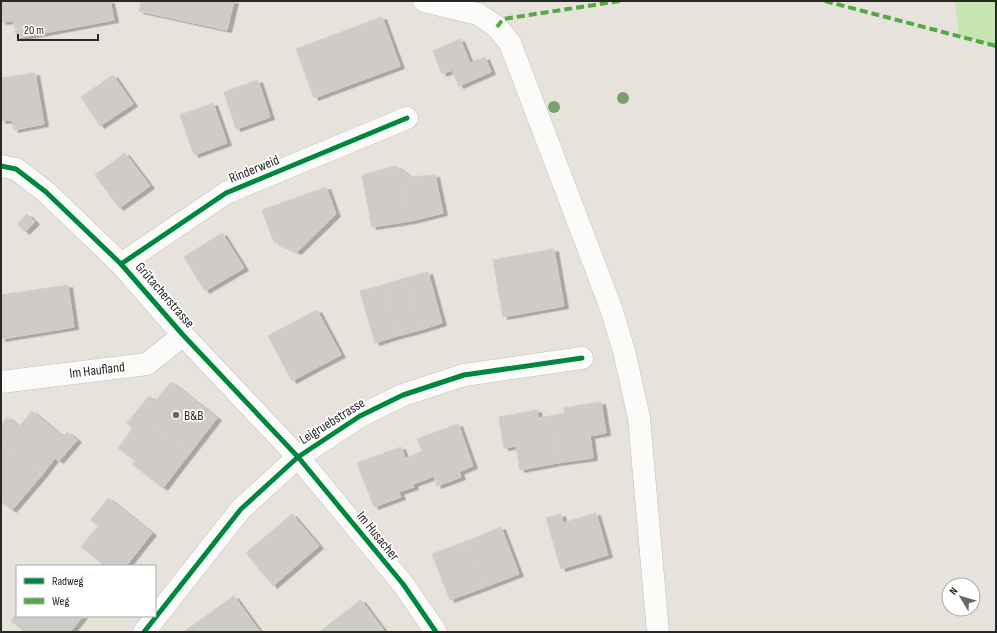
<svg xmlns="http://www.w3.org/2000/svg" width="997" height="633" font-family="'Sofia Sans Condensed',sans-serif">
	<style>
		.grass { fill: #c7e5b2 }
		.building { fill: #cfccc8; stroke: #d1cec8; filter: url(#shadow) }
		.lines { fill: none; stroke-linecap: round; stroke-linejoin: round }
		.minor-casing { stroke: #c0bebe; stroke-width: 23 }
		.minor { stroke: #fbfbfa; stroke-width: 22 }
		.quiet { stroke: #53aa44; stroke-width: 4; stroke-dasharray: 8 4; stroke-linecap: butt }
		.cycleway-casing { stroke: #fff; stroke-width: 8 }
		.cycleway { stroke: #00873e; stroke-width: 5 }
		.tree { fill: #7c9f6e }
		.poi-dot { fill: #6a6866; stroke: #fff; stroke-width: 1.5 }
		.labels { text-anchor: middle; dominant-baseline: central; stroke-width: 3.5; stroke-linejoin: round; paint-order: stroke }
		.street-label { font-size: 14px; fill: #272727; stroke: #fff }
		.poi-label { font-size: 14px; fill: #272727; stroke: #fff; text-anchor: start }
	</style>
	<defs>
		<filter id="shadow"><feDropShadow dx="4.5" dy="2.5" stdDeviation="0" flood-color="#0004"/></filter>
	</defs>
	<rect width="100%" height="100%" fill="#e7e2dc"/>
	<polygon class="grass" points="955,1 996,1 996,46 959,36"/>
	<g class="building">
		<polygon points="1,1 110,1 114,20 17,38 13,21 1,22"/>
		<polygon points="141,1 234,1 227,30 139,11"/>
		<polygon points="382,17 400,66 314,98 296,49"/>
		<polygon points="460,39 470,63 485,57 491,72 459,86 452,70 442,74 433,51"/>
		<polygon points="35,73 44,124 14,130 12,120 1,121 1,78"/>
		<polygon points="113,75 133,104 100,126 81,97"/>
		<polygon points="258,80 270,117 236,129 224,92"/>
		<polygon points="213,103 227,143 194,155 180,115"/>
		<polygon points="125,153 150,186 119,208 95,175"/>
		<polygon points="396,166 411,221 372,227 362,175"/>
		<polygon points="396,166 410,177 435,175 443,213 411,221"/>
		<polygon points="326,187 336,214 297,252 274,242 262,210"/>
		<polygon points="27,214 35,222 25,232 17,224"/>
		<polygon points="222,233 244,268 205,291 184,257"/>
		<polygon points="554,249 564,306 503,317 493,260"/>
		<polygon points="428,272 442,323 420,330 405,278"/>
		<polygon points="405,278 420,330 397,336 383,285"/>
		<polygon points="68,285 74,327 1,339 1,295"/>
		<polygon points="383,285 397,336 375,343 360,291"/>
		<polygon points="317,310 341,355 316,368 292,323"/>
		<polygon points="292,323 316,368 292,381 268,336"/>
		<polygon points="171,382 217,418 190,453 136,412 149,396 156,401"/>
		<polygon points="601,402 606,433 590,436 593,458 557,463 550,416 565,413 564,408"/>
		<polygon points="537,410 538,418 550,416 557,463 520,470 516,446 504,448 499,417"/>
		<polygon points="32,411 63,437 67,432 77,440 59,461 55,458 42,475 1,441 1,425 7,417 19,427"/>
		<polygon points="136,412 190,453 163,488 132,464 135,461 118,448 133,428 127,423"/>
		<polygon points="458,424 473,466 459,472 461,477 437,486 434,476 424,480 414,455 422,451 417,439"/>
		<polygon points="1,441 42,475 12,510 1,502"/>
		<polygon points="401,447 405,458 414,455 424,480 413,484 414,487 399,492 401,497 374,507 357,463"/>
		<polygon points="108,498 152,533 126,566 105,566 81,547 98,526 91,520"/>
		<polygon points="596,513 608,555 561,569 546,518 561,514 563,523"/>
		<polygon points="292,514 319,546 273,586 246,553"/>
		<polygon points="501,527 519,574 485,587 467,541"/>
		<polygon points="467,541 485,587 450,600 432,554"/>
		<polygon points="234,596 260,632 186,632 185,631"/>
		<polygon points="361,600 385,632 319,632"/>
		<polygon points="17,613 17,616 51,616 71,631 25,632 11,621"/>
		<polygon points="51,616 83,616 71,631"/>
	</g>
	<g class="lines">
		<g class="minor-casing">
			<g id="minor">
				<polyline points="424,1 478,14 497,27 510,43 611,308 624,351 639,418 658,632"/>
				<polyline points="1,166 16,169 46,192 121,264 183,335 298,457 403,584 436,632"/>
				<polyline points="121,264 226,193 407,118"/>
				<polyline points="1,382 147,364 183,335"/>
				<polyline points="144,632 241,509 298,457 360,416 403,395 464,375 582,358"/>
			</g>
		</g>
		<use href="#minor" class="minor"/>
		<g class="quiet">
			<polyline points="825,1 996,46"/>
			<polyline points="497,27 503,19 620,1"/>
		</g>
		<g class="cycleway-casing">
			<g id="cycleway">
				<polyline points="1,166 16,169 46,192 121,264 183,335 298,457 403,584 436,632"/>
				<polyline points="121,264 226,193 407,118"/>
				<polyline points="144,632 241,509 298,457 360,416 403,395 464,375 582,358"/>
			</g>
		</g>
		<use href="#cycleway" class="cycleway"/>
	</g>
	<g class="tree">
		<circle cx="623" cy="98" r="6"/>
		<circle cx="554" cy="107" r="6"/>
	</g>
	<circle class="poi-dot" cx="176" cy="415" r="4"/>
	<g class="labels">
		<g class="street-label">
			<text transform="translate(254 169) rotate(-22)">Rinderweid</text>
			<text transform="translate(165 295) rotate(49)">Grütacherstrasse</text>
			<text transform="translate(97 370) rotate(-7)">Im Haufland</text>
			<text transform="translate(332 421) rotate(-32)">Leigruebstrasse</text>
			<text transform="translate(378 536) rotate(51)">Im Husacher</text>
		</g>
		<g class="poi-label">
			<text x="184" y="415">B&amp;B</text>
		</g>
	</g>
	<rect width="997" height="633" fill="none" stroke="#272727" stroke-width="4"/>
	<rect x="16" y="565" width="140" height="52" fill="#ffffff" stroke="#a9a9a9"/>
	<rect x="24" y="578" width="20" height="6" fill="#00873e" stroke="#a9a9a9"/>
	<text x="52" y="585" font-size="12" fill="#272727">Radweg</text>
	<rect x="24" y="598" width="20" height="6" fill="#53aa44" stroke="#a9a9a9"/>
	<text x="52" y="605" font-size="12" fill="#272727">Weg</text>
	<g transform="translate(961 597) rotate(308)"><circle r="19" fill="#ffffff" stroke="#a9a9a9"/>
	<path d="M0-3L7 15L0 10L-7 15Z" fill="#6a6866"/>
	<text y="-6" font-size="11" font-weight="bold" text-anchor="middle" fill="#272727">N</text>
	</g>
	<path d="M18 34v6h80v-6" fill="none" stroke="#272727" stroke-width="2"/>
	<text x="24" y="34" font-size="12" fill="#272727" stroke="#ffffff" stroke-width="3" paint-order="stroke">20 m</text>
</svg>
